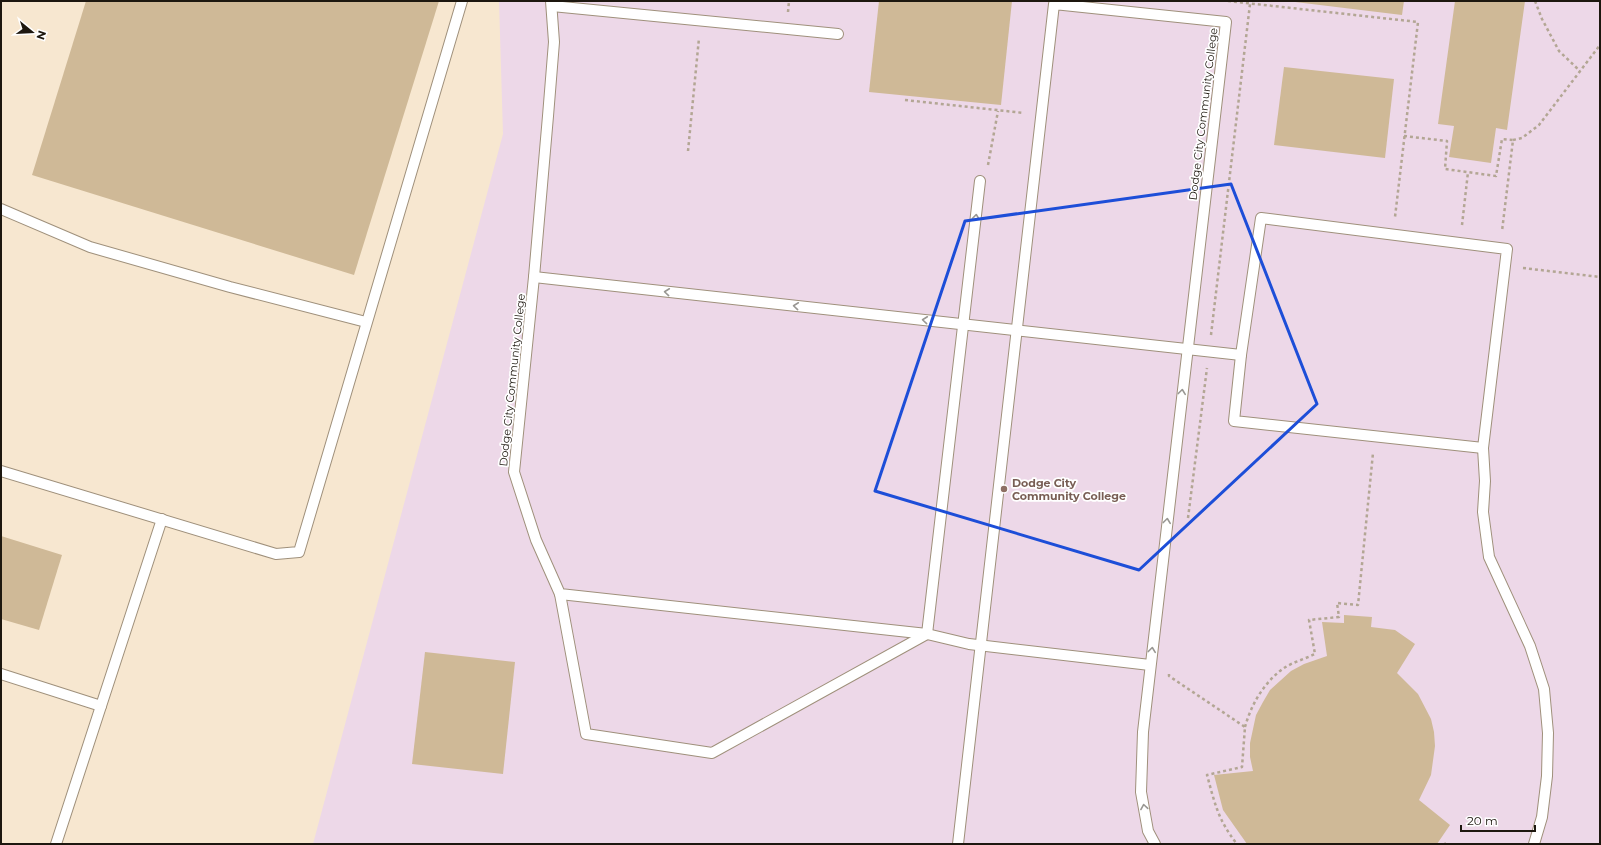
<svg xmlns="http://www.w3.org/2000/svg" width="1601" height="845" font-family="Montserrat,sans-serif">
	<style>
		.education { fill: #edd8e8 }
		.building { fill: #cfb997 }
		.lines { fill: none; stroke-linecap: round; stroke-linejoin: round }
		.service-casing { stroke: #9f907b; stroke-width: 12 }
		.path { stroke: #b3a694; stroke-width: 2.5; stroke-dasharray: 3 3; stroke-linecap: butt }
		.service { stroke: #fff; stroke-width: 10 }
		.oneway { stroke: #999793 }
		.marked { fill: none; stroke: #1d4ed8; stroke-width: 3; stroke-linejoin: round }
		.education-dot { fill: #8d6e63; stroke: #fff; stroke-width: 1.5 }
		.labels { text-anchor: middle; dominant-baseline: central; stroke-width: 3.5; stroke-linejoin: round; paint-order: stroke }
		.street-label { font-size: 11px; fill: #1d170f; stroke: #fff }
		.education-label { font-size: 11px; font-weight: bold; fill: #785e54; stroke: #fff; text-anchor: start }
	</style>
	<rect width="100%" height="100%" fill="#f7e7d0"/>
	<polygon class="education" points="499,1 1600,1 1600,844 313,844 503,134"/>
	<g class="building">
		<polygon points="86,1 439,1 354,275 32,175"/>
		<polygon points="879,1 1012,1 1001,105 869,92"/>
		<polygon points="1287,1 1404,1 1402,15"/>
		<polygon points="1455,1 1525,1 1507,130 1496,128 1491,163 1449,157 1454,126 1438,124"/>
		<polygon points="1284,67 1394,79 1385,158 1274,145"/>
		<polygon points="1,536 62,555 39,630 1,619"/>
		<polygon points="1344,615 1372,617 1371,627 1395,630 1415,644 1397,673 1418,694 1431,719 1434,732 1435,746 1431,775 1419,800 1450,825 1437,844 1247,844 1223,810 1214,775 1253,771 1250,757 1250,743 1256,715 1263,702 1270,690 1291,671 1304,664 1327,656 1322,622 1344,623"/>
		<polygon points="425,652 515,662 503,774 412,764"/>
	</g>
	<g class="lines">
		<g class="service-casing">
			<g id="service">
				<polyline points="551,1 554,42 548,116 534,277 514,472 536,540 560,594 927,634 969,644 1150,665"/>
				<polyline points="552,6 838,34"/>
				<polyline points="1,209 90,247 230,287 366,322"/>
				<polygon points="1261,218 1507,249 1483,448 1234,421 1241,355"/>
				<polyline points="534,277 1241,355"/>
				<polyline points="1483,448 1485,481 1483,512 1489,557 1530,646 1544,689 1548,733 1547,776 1542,817 1534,844"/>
				<polyline points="1,471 276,554 299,552 462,1"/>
				<polyline points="560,594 586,734 712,753 927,634 980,181"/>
				<polyline points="1,674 101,706"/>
				<polyline points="56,844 162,519"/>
				<polyline points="958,844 1054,4 1226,22 1143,732 1141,792 1148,831 1155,844"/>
			</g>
		</g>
		<g class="path">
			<polyline points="1228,1 1418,22 1395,217"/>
			<polyline points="1535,1 1542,19 1559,51 1580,71"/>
			<polyline points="788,12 789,1"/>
			<polyline points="905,100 1024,113"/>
			<polyline points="1404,136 1447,141 1445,169 1496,176 1502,139 1513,140 1502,231"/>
			<polyline points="1513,140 1522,138 1539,125 1600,45"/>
			<polyline points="688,151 699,38"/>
			<polyline points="988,165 998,111"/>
			<polyline points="1462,225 1468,172"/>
			<polyline points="1523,268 1600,277"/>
			<polyline points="1211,335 1250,4"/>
			<polyline points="1188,518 1207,368"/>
			<path d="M1169 674V676L1245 727 1242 767 1207 775C1215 804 1218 820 1237 844"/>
			<path d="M1245 727C1251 705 1264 682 1284 668 1293 662 1305 659 1315 654L1309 620 1339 617 1337 603 1358 605 1373 453"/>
			<polyline points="1445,844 1446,843"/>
		</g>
		<use href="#service" class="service"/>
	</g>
	<defs><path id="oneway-chevron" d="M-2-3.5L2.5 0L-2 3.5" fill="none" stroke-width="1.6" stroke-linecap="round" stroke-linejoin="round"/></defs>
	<g class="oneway">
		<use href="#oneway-chevron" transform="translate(976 217) rotate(-84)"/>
		<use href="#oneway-chevron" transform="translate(667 292) rotate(-174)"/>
		<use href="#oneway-chevron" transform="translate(796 306) rotate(-174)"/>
		<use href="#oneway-chevron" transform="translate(925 320) rotate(-174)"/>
		<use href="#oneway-chevron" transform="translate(1182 392) rotate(-83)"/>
		<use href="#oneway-chevron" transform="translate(1167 521) rotate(-83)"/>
		<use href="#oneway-chevron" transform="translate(1152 650) rotate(-83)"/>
		<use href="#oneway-chevron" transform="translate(1144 807) rotate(-99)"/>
	</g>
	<path class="marked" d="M1231 184 1317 404 1139 570 875 491 965 221Z"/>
	<circle class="education-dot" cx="1004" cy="489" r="4"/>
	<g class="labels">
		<g class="street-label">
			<text transform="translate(1203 114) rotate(-83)">Dodge City Community College</text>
			<text transform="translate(512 380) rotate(-84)">Dodge City Community College</text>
		</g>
		<g class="education-label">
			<text x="1012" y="483">Dodge City<tspan x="1012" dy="13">Community College</tspan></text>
		</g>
	</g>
	<rect width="1601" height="845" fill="none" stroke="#1d170f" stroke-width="4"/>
	<g transform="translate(32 32) rotate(108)" stroke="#ffffff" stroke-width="3" paint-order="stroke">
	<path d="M0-3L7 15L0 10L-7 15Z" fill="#1d170f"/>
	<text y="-6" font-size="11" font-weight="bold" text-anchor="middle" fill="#1d170f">N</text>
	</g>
	<path d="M1461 825v6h74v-6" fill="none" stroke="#1d170f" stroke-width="2"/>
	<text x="1467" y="825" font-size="12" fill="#1d170f" stroke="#ffffff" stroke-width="3" paint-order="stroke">20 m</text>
</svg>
